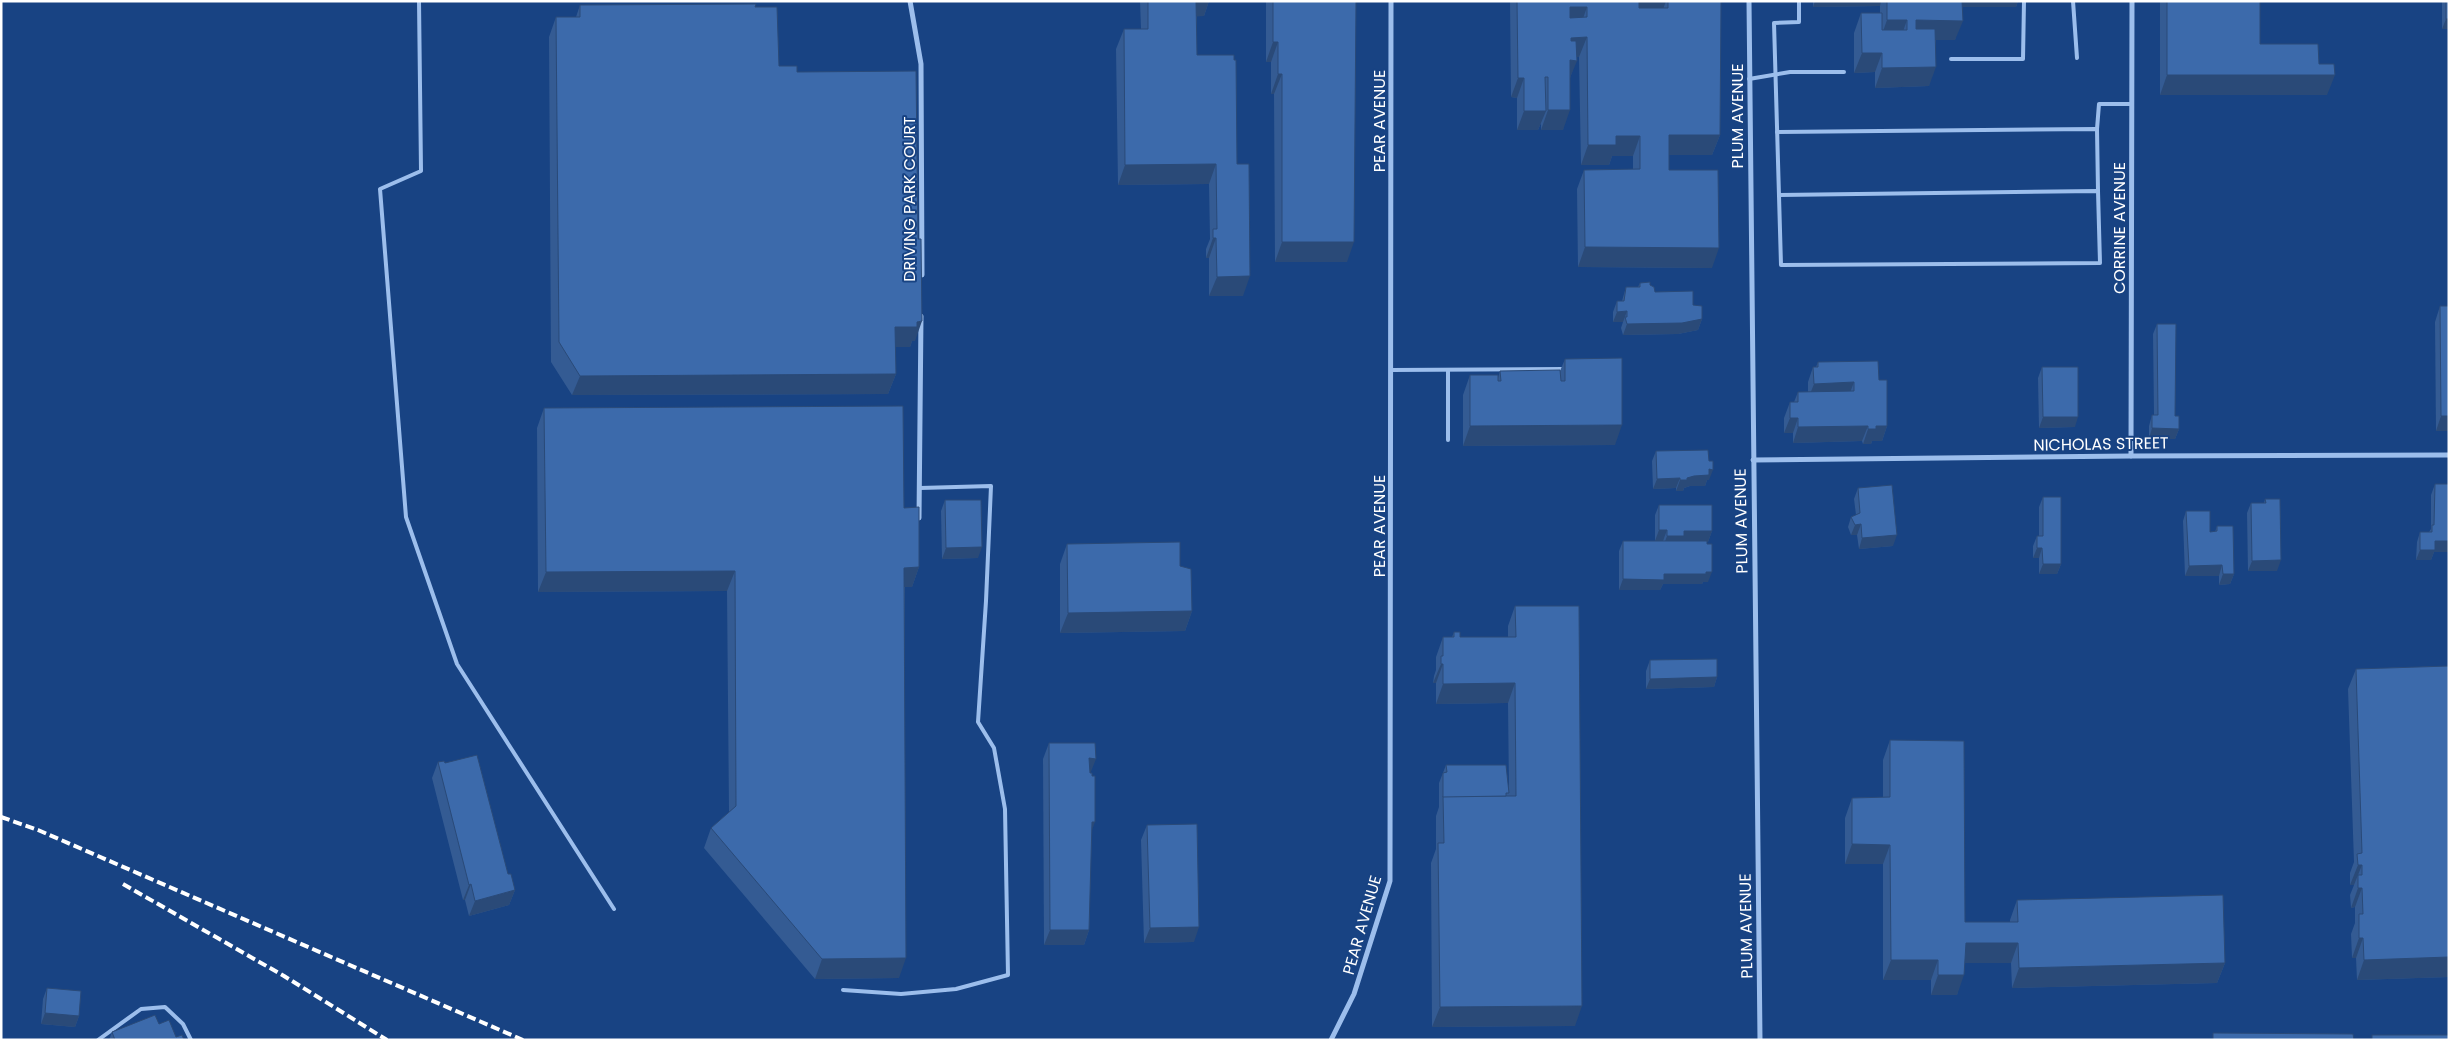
<svg xmlns="http://www.w3.org/2000/svg" width="2450" height="1041" font-family="Poppins,sans-serif">
	<style>
		.lines { fill: none; stroke-linecap: round; stroke-linejoin: round }
		.service { stroke: #9cbeec; stroke-width: 4 }
		.minor { stroke: #9cbeec; stroke-width: 5 }
		.rail { stroke: #fff; stroke-width: 4; stroke-dasharray: 9 4; stroke-linecap: butt }
		.wall { fill: #345b93 }
		.shaded-wall { fill: #2a4a78 }
		.building { fill: #3c6aab; stroke: #2a4a78; fill-rule: evenodd }
		.labels { text-anchor: middle; dominant-baseline: central; stroke-width: 4; stroke-linejoin: round; paint-order: stroke }
		.street-label { font-size: 16px; fill: #fff; stroke: #184383 }
	</style>
	<rect width="100%" height="100%" fill="#184383"/>
	<g class="lines">
		<g class="service">
			<polyline points="419,1 421,171 380,189 406,517 457,664 614,909"/>
			<polyline points="2073,1 2077,58"/>
			<polyline points="1951,59 2023,59 2024,1"/>
			<polyline points="1749,79 1790,72 1844,72"/>
			<polyline points="2097,129 2099,104 2132,104"/>
			<polyline points="1777,132 2097,129 2098,191"/>
			<polyline points="1779,195 2098,191 2100,263 1781,265 1774,23 1799,22 1799,1"/>
			<polyline points="1392,370 1564,369"/>
			<polyline points="1448,370 1448,440"/>
			<polyline points="843,990 901,994 956,989 1008,975 1005,809 994,748 978,722 986,601 991,486 920,488"/>
			<polyline points="98,1040 141,1009 165,1007 183,1024 191,1040"/>
		</g>
		<g class="minor">
			<polyline points="910,1 921,64 922,275"/>
			<polyline points="1749,1 1760,1040"/>
			<polyline points="2131,456 2132,1"/>
			<polyline points="1753,460 2131,456 2449,455"/>
			<polyline points="919,518 921,316"/>
			<polyline points="1331,1040 1354,994 1390,881 1391,1"/>
		</g>
		<g class="rail">
			<polyline points="1,817 38,830 523,1040"/>
			<polyline points="123,884 284,976 387,1040"/>
		</g>
	</g>
	<g class="wall">
		<polygon points="1140,1 1209,1 1204,16 1197,16 1197,55 1237,164 1243,296 1209,296 1209,258 1206,258 1206,249 1210,239 1209,184 1118,185 1116,49 1124,29 1141,29"/>
		<polygon points="1266,1 1356,1 1347,262 1275,262 1274,94 1271,94 1271,62 1266,62"/>
		<polygon points="1510,1 1721,1 1720,135 1712,155 1669,155 1669,170 1712,268 1578,267 1577,189 1584,170 1633,169 1633,156 1612,156 1609,165 1581,165 1579,57 1577,57 1570,78 1563,130 1541,130 1541,123 1538,130 1517,130 1517,98 1511,97"/>
		<polygon points="1813,1 2018,1 2016,7 1962,7 1955,40 1936,40 1929,86 1875,88 1875,72 1854,73 1854,33 1861,13 1880,13 1880,6 1813,7"/>
		<polygon points="2160,1 2260,1 2260,44 2319,64 2327,95 2160,95"/>
		<rect x="2442" y="1" width="7" height="28"/>
		<polygon points="580,5 755,7 779,66 797,72 915,341 912,341 910,347 895,347 896,374 888,394 572,395 551,362 549,37 556,17 576,17"/>
		<polygon points="1640,283 1650,285 1655,292 1693,305 1702,319 1698,330 1678,334 1623,335 1621,328 1623,322 1613,322 1613,312 1617,301 1622,301 1626,287 1638,287"/>
		<polygon points="2440,306 2449,431 2436,431 2435,322"/>
		<polygon points="2157,324 2175,416 2179,429 2175,439 2149,439 2149,426 2152,415 2154,415 2153,334"/>
		<polygon points="1565,359 1615,445 1463,446 1463,395 1470,375 1498,378 1500,371 1560,371"/>
		<polygon points="1818,362 1879,380 1887,426 1882,441 1872,441 1871,444 1863,444 1862,441 1793,443 1793,433 1784,433 1784,418 1790,402 1794,402 1798,392 1808,392 1808,382 1813,367 1816,367"/>
		<polygon points="2042,367 2075,427 2039,428 2038,378"/>
		<polygon points="544,408 904,508 919,567 912,587 905,587 899,978 815,979 704,848 711,828 729,812 727,591 538,592 537,428"/>
		<polygon points="1656,451 1709,480 1707,480 1705,486 1690,486 1684,488 1683,491 1676,491 1676,488 1653,489 1652,461"/>
		<polygon points="2435,484 2449,484 2449,552 2434,552 2431,560 2416,560 2417,542 2420,532 2429,532 2431,529 2431,495"/>
		<polygon points="1858,488 1893,546 1859,549 1857,535 1851,535 1848,527 1851,517 1856,515 1854,499"/>
		<polygon points="2043,497 2061,564 2057,574 2039,574 2039,558 2033,558 2033,546 2037,536 2039,536 2039,507"/>
		<polygon points="2265,499 2277,571 2248,571 2247,513 2251,503 2264,503"/>
		<polygon points="945,500 978,558 942,559 941,511"/>
		<polygon points="1659,505 1712,531 1708,542 1707,542 1708,582 1703,582 1702,584 1663,584 1660,590 1619,590 1619,551 1623,541 1655,541 1655,515"/>
		<polygon points="2186,511 2210,532 2215,532 2217,526 2234,574 2230,584 2219,585 2219,576 2185,576 2183,521"/>
		<polygon points="1067,544 1180,566 1192,611 1185,631 1060,633 1060,564"/>
		<polygon points="1515,606 1575,1026 1432,1027 1431,863 1436,849 1436,816 1439,807 1439,783 1446,765 1509,790 1508,703 1436,704 1436,683 1433,683 1434,676 1436,670 1436,657 1443,637 1452,637 1454,632 1460,637 1508,637 1508,626"/>
		<polygon points="1650,660 1717,677 1714,687 1646,689 1646,671"/>
		<polygon points="2449,666 2449,977 2357,980 2356,958 2352,958 2351,934 2355,923 2355,907 2351,908 2350,895 2354,885 2350,885 2350,873 2354,862 2348,689 2356,669"/>
		<polygon points="1890,740 1965,922 2010,922 2010,920 2017,900 2225,963 2217,983 2012,988 2011,963 1965,963 1957,995 1931,995 1931,980 1883,980 1883,864 1845,864 1845,818 1852,798 1883,797 1883,760"/>
		<polygon points="1049,743 1090,773 1091,832 1089,930 1084,945 1044,945 1043,759"/>
		<polygon points="438,762 445,763 508,874 515,890 509,905 469,916 465,900 463,900 432,778"/>
		<polygon points="1147,825 1194,942 1144,943 1141,840"/>
		<polygon points="47,988 79,1016 75,1027 41,1024 43,999"/>
		<polygon points="159,1024 176,1037 184,1040 109,1040 112,1032"/>
	</g>
	<g class="shaded-wall">
		<polygon points="1195,1 1209,1 1204,16 1189,17"/>
		<polygon points="1637,1 1666,1 1661,15 1631,16"/>
		<polygon points="1815,1 1881,1 1880,6 1813,7"/>
		<polygon points="1957,1 2018,1 2016,7 1955,7"/>
		<polygon points="1570,7 1587,7 1580,27 1563,27"/>
		<polygon points="2446,19 2449,19 2449,29 2442,29"/>
		<polygon points="1887,20 1907,20 1900,40 1880,40"/>
		<polygon points="1916,20 1963,21 1955,40 1908,40"/>
		<polygon points="1587,37 1579,57 1564,57 1571,38"/>
		<polygon points="1273,42 1278,42 1271,62 1266,62"/>
		<polygon points="1862,53 1882,53 1875,72 1854,73"/>
		<polygon points="1570,60 1577,61 1569,80"/>
		<polygon points="1936,67 1929,86 1875,88 1882,68"/>
		<polygon points="1278,74 1282,74 1274,94 1271,94"/>
		<polygon points="2167,75 2335,75 2327,95 2160,95"/>
		<polygon points="1518,78 1524,78 1517,98 1511,97"/>
		<polygon points="1548,110 1570,110 1563,130 1541,130"/>
		<polygon points="1524,111 1546,111 1538,130 1517,130"/>
		<polygon points="1669,135 1720,135 1712,155 1661,155"/>
		<polygon points="1616,136 1640,136 1633,156 1612,156 1609,165 1581,165 1588,145"/>
		<polygon points="1216,164 1209,184 1118,185 1125,165"/>
		<polygon points="1213,238 1216,238 1209,258 1206,258"/>
		<polygon points="1282,242 1354,242 1347,262 1275,262"/>
		<polygon points="1585,247 1719,248 1712,268 1578,267"/>
		<polygon points="1250,276 1243,296 1209,296 1217,277"/>
		<polygon points="1627,311 1623,322 1613,322 1617,312"/>
		<polygon points="1702,319 1698,330 1678,334 1623,335 1627,324"/>
		<polygon points="922,321 915,341 912,341 910,347 888,347 895,327"/>
		<polygon points="896,374 888,394 572,395 580,376"/>
		<polygon points="1854,382 1848,398 1808,399 1814,384"/>
		<polygon points="2441,416 2449,416 2449,431 2436,431"/>
		<polygon points="2043,417 2078,417 2075,427 2039,428"/>
		<polygon points="1790,418 1798,418 1793,433 1784,433"/>
		<polygon points="1622,425 1615,445 1463,446 1470,426"/>
		<polygon points="1868,426 1862,441 1793,443 1798,427"/>
		<polygon points="1876,426 1887,426 1882,441 1872,441 1871,444 1863,444 1868,429"/>
		<polygon points="2152,428 2179,429 2175,439 2149,439"/>
		<polygon points="1709,469 1713,470 1709,480 1707,480 1705,486 1690,486 1684,488 1683,491 1676,491 1680,480"/>
		<polygon points="1680,478 1676,488 1653,489 1657,479"/>
		<polygon points="1861,524 1857,535 1851,535 1855,525"/>
		<polygon points="1659,530 1667,530 1663,541 1655,541"/>
		<polygon points="1684,531 1712,531 1708,542 1682,542 1663,547 1667,536"/>
		<polygon points="1897,535 1893,546 1859,549 1862,538"/>
		<polygon points="2435,541 2449,541 2449,552 2434,552 2431,560 2416,560 2420,550"/>
		<polygon points="982,547 978,558 942,559 946,548"/>
		<polygon points="2037,548 2042,548 2039,558 2033,558"/>
		<polygon points="2281,560 2277,571 2248,571 2252,561"/>
		<polygon points="2043,564 2061,564 2057,574 2039,574"/>
		<polygon points="2222,565 2219,576 2185,576 2189,566"/>
		<polygon points="919,567 912,587 897,587 904,568"/>
		<polygon points="735,571 727,591 538,592 546,572"/>
		<polygon points="1706,572 1712,572 1708,582 1703,582 1702,584 1663,584 1660,590 1619,590 1623,579 1664,574"/>
		<polygon points="2223,574 2234,574 2230,584 2219,585"/>
		<polygon points="1192,611 1185,631 1060,633 1068,613"/>
		<polygon points="1441,664 1443,664 1436,683 1433,683"/>
		<polygon points="1717,677 1714,687 1646,689 1650,679"/>
		<polygon points="1515,683 1508,703 1436,704 1443,684"/>
		<polygon points="1089,758 1096,759 1090,774 1084,774"/>
		<polygon points="1092,822 1095,822 1089,838"/>
		<polygon points="1852,844 1890,845 1883,864 1845,864"/>
		<polygon points="2358,865 2362,865 2354,885 2350,885"/>
		<polygon points="471,884 465,900 463,900 469,885"/>
		<polygon points="2358,888 2362,888 2355,907 2351,908"/>
		<polygon points="515,890 509,905 469,916 475,901"/>
		<polygon points="1199,927 1194,942 1144,943 1150,928"/>
		<polygon points="1050,930 1089,930 1084,945 1044,945"/>
		<polygon points="2359,938 2363,938 2356,958 2352,958"/>
		<polygon points="1966,943 2018,943 2011,963 1959,963"/>
		<polygon points="2449,957 2449,977 2357,980 2364,960"/>
		<polygon points="906,958 899,978 815,979 822,959"/>
		<polygon points="1891,960 1938,960 1931,980 1883,980"/>
		<polygon points="2225,963 2217,983 2012,988 2019,968"/>
		<polygon points="1938,975 1964,975 1957,995 1931,995"/>
		<polygon points="1582,1006 1575,1026 1432,1027 1440,1007"/>
		<polygon points="45,1013 79,1016 75,1027 41,1024"/>
	</g>
	<g class="building">
		<polygon points="1148,1 1196,1 1197,55 1234,55 1234,60 1236,60 1237,164 1249,164 1250,276 1217,277 1216,238 1213,238 1213,229 1217,229 1216,164 1125,165 1124,29 1148,29"/>
		<polygon points="1273,1 1356,1 1354,242 1282,242 1282,74 1278,74 1278,42 1273,42"/>
		<path d="M1517 1H1639V8H1668V1H1721L1720 135H1669V170H1718L1719 248 1585 247 1584 170 1640 169V136H1616V145H1588L1587 37 1571 38V41H1576L1577 61 1570 60V110H1548V77H1545L1546 111H1524V78H1518ZM1570 7H1587V17L1570 18Z"/>
		<polygon points="1887,1 1962,1 1963,21 1916,20 1916,29 1935,29 1936,67 1882,68 1882,53 1862,53 1861,13 1882,13 1882,30 1907,30 1907,20 1887,20"/>
		<polygon points="2167,1 2260,1 2260,44 2318,44 2319,64 2334,64 2335,75 2167,75"/>
		<rect x="2446" y="1" width="3" height="18"/>
		<polygon points="756,4 755,7 777,7 779,66 797,66 797,72 916,71 918,239 921,239 922,321 917,322 917,327 895,327 896,374 580,376 559,342 556,17 580,17 580,5"/>
		<polygon points="1650,282 1650,285 1654,287 1655,292 1693,291 1693,305 1702,306 1702,319 1682,323 1627,324 1625,317 1627,317 1627,311 1617,312 1617,301 1624,301 1626,287 1640,287 1640,283"/>
		<polygon points="2440,306 2449,306 2449,416 2441,416"/>
		<polygon points="2157,324 2176,324 2175,416 2179,416 2179,429 2152,428 2152,415 2158,415"/>
		<polygon points="1622,358 1622,425 1470,426 1470,375 1498,375 1498,381 1501,381 1500,371 1560,370 1561,381 1565,381 1565,359"/>
		<polygon points="1878,361 1879,380 1887,380 1887,426 1876,426 1876,429 1868,429 1868,426 1798,427 1798,418 1790,418 1790,402 1798,402 1798,392 1854,391 1854,382 1814,384 1813,367 1818,367 1818,362"/>
		<polygon points="2042,367 2078,367 2078,417 2043,417"/>
		<polygon points="903,406 904,508 919,507 919,567 904,568 906,958 822,959 711,828 736,806 735,571 546,572 544,408"/>
		<polygon points="1708,450 1709,461 1713,461 1713,470 1709,469 1709,475 1694,476 1687,478 1687,480 1680,480 1680,478 1657,479 1656,451"/>
		<polygon points="2435,484 2449,484 2449,541 2435,541 2435,550 2420,550 2420,532 2432,532 2432,525 2434,525"/>
		<polygon points="1892,485 1897,535 1862,538 1861,524 1855,525 1851,517 1860,513 1858,488"/>
		<polygon points="2043,497 2061,497 2061,564 2043,564 2042,548 2037,548 2037,536 2043,536"/>
		<polygon points="2265,499 2280,499 2281,560 2252,561 2251,503 2266,503"/>
		<polygon points="945,500 981,500 982,547 946,548"/>
		<polygon points="1659,505 1712,505 1712,531 1684,531 1684,536 1667,536 1667,530 1659,530"/>
		<polygon points="2186,511 2210,511 2210,532 2217,531 2217,526 2233,526 2234,574 2223,574 2222,565 2189,566"/>
		<polygon points="1623,541 1707,541 1707,544 1712,544 1712,572 1706,572 1706,574 1664,574 1664,580 1623,579"/>
		<polygon points="1180,542 1180,566 1191,569 1192,611 1068,613 1067,544"/>
		<polygon points="1515,606 1579,606 1582,1006 1440,1007 1438,843 1444,843 1443,796 1516,796 1515,683 1443,684 1443,664 1441,664 1441,656 1443,656 1443,637 1454,637 1454,632 1460,632 1460,637 1516,637"/>
		<polygon points="1717,659 1717,677 1650,679 1650,660"/>
		<polygon points="2449,666 2449,957 2364,960 2363,938 2359,938 2359,914 2363,914 2362,888 2358,888 2358,875 2362,875 2362,865 2358,865 2357,854 2362,853 2356,669"/>
		<polygon points="1890,740 1964,741 1965,922 2018,922 2017,900 2223,895 2225,963 2019,968 2018,943 1966,943 1964,975 1938,975 1938,960 1891,960 1890,845 1852,844 1852,798 1890,797"/>
		<polygon points="1049,743 1095,743 1096,759 1089,758 1090,773 1092,773 1092,776 1095,776 1095,822 1092,822 1089,930 1050,930"/>
		<polygon points="477,755 508,874 511,874 515,890 475,901 471,884 469,885 438,762 444,761 445,763"/>
		<polygon points="1446,765 1506,765 1509,793 1506,793 1506,796 1443,797 1443,773 1447,772"/>
		<polygon points="1197,824 1199,927 1150,928 1147,825"/>
		<polygon points="47,988 81,991 79,1016 45,1013"/>
		<polygon points="155,1015 159,1024 169,1020 176,1037 182,1035 184,1040 115,1040 112,1032"/>
		<polygon points="2213,1033 2353,1034 2354,1040 2213,1040"/>
		<rect x="2372" y="1035" width="77" height="5"/>
	</g>
	<g class="labels">
		<g class="street-label">
			<text transform="translate(1737 116) rotate(-90)">PLUM AVENUE</text>
			<text transform="translate(1379 121) rotate(-90)">PEAR AVENUE</text>
			<text transform="translate(909 199) rotate(-90)">DRIVING PARK COURT</text>
			<text transform="translate(2119 228) rotate(-90)">CORRINE AVENUE</text>
			<text transform="translate(2101 444) rotate(-1)">NICHOLAS STREET</text>
			<text transform="translate(1741 521) rotate(-91)">PLUM AVENUE</text>
			<text transform="translate(1379 526) rotate(-90)">PEAR AVENUE</text>
			<text transform="translate(1362 925) rotate(-74)">PEAR AVENUE</text>
			<text transform="translate(1746 926) rotate(-91)">PLUM AVENUE</text>
		</g>
	</g>
	<rect width="2450" height="1041" fill="none" stroke="#ffffff" stroke-width="5"/>
</svg>
